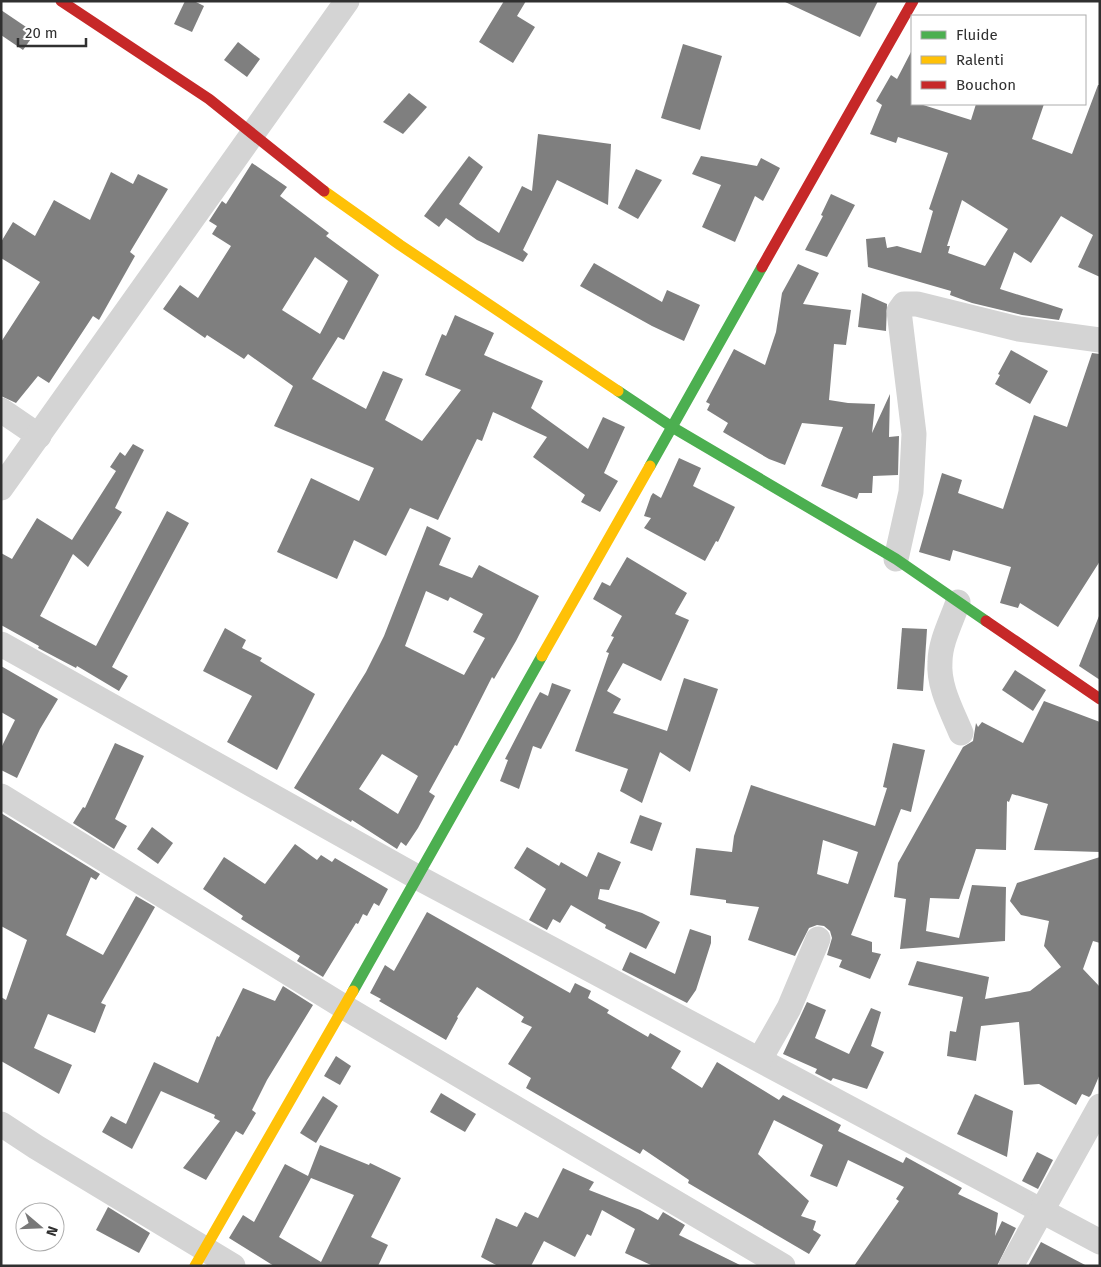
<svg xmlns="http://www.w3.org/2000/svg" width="1101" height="1267" font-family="'Fira Sans',sans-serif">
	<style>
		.building { fill: #7f7f7f; fill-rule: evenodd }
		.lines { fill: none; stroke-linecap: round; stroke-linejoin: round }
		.street { stroke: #d4d4d4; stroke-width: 25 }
		.fast { stroke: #4caf50; stroke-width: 11 }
		.slow { stroke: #ffc107; stroke-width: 11 }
		.jam { stroke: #c62828; stroke-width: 11 }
	</style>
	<rect width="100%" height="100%" fill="#fff"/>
	<g class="building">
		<polygon points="185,1 194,1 204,6 192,32 174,24"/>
		<polygon points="504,1 526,1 517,16 535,27 513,63 479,42"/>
		<polygon points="783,1 878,1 860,37"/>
		<polygon points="1,10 35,33 23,50 1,35"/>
		<polygon points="238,42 260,59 247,77 224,60"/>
		<polygon points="683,44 722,56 700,130 661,118"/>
		<path d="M912 50V104H920L971 120 976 104H1044L1032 139 1072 154 1098 85H1100V277L1078 267 1093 235 1061 216 1031 263 1014 252 1000 289 1063 309 1059 320 1022 315 972 303 950 295 951 291 868 267 866 239 885 237 887 248 897 246 921 253 933 211 929 209 948 153 898 137 896 143 870 134 882 105 876 101 891 75 897 79ZM962 200 1008 229 985 266 948 253 950 246H947Z"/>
		<polygon points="409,93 427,107 403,134 383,122"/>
		<polygon points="538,134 611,144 608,205 557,180 523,250 528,254 523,262 477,240 446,218 439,227 424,216 469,156 483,167 459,204 499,233 522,186 532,191"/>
		<polygon points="701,156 757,166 761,158 780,168 763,201 755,196 735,242 702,227 721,185 692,174"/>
		<path d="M252 163 287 187 280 196 329 233 326 236 379 275 344 340 338 337 312 379 366 409 383 371 403 379 385 420 422 441 461 390 425 375 442 334 446 336 455 315 494 333 484 355 543 381 531 408 588 449 603 417 625 427 604 473 618 481 600 512 581 502 585 495 533 457 547 437 493 412 482 441 477 439 438 520 410 508 386 556 354 540 337 579 277 552 311 478 359 501 374 468 274 426 293 386 248 354 244 359 207 335 205 338 163 309 180 285 198 298 231 246 212 234 217 226 209 221 222 201 226 204ZM315 257 348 281 320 334 282 310Z"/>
		<polygon points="636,169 662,180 638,219 618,208"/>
		<polygon points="111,172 133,184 138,174 168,189 130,252 135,256 99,320 93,316 49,383 38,376 16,403 1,396 1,342 40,282 1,258 1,242 13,222 35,236 54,200 90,220"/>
		<polygon points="831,194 855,205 827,257 805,250 823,216 821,215"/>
		<polygon points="594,263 662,302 667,290 700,305 684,341 652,326 580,286"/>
		<polygon points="798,264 819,273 803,304 851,310 846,345 834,344 829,400 848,403 875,404 872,433 890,394 889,437 899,436 898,475 873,476 872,493 859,493 857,499 821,486 843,427 802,423 785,465 769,459 723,432 728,423 707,410 710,404 706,402 734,349 765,365 776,332 782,293"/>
		<polygon points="862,293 887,304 886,331 858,327"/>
		<polygon points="1011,350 1048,371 1030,404 995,384 1000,375 998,374"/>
		<polygon points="1092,353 1100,354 1100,561 1058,627 1020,603 1018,608 1000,603 1011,567 953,550 950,561 919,552 942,473 962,480 958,493 1003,509 1034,415 1067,427"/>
		<polygon points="133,444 144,450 115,508 122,512 88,567 73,554 40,616 96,646 167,511 189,523 112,667 128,676 119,691 77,666 76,668 38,648 39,646 1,625 1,553 12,559 37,518 72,540 116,471 110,467 120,452 125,456"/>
		<polygon points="679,458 701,468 693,486 735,507 718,542 716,541 705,561 644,528 651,518 644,516 651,496 653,493 661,498"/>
		<path d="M427 526 451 538 439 565 472 578 479 565 539 596 516 641 494 679 492 677 457 746 455 745 429 792 435 796 418 828 406 846 401 842 397 849 352 820 351 822 294 788 366 672 384 636ZM426 591 448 601 450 597 483 614 473 632 485 638 464 675 405 646ZM382 754 418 776 398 814 359 789Z"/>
		<polygon points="627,557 687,593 675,614 689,620 661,681 623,663 607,691 621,699 613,713 667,731 684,678 718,689 690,772 660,752 642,803 620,791 628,769 575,751 609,653 606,652 614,637 611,636 622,616 593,599 602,582 610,586"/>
		<polygon points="1099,616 1100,616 1100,680 1079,666"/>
		<polygon points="225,628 246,640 242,648 262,658 260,661 315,694 277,770 227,742 252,696 203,671"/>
		<polygon points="902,628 927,629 923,691 897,689"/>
		<polygon points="1,666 58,699 40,729 17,778 1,770 1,748 15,720 1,712"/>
		<polygon points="1015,670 1046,690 1033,711 1002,690"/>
		<polygon points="552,683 571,690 541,749 533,746 519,789 500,781 508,760 505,759 535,701 540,692 548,696"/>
		<polygon points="1044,701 1100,722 1100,852 1034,850 1048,804 1012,794 1009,802 1007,801 1006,850 976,849 959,899 930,898 926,931 959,938 972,885 1006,887 1005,941 900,949 906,899 894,897 898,863 963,747 973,741 976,723 978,727 982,722 1023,743"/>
		<polygon points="115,743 144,756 115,819 127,826 114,849 73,823 83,807 85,808"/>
		<path d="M893 743 925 750 911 812 901 809 851 935 872 942V952L881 954 870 979 839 967 842 960 827 955 832 938 830 931 824 926 817 925 809 928 795 956 748 940 759 907 726 903V900L690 895 696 848 732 852 734 836 751 785 875 826 887 788 883 787ZM823 840 858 852 848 884 817 874Z"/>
		<polygon points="1,813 100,874 96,880 91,877 66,935 103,955 136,896 155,907 101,1003 106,1005 95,1033 48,1014 34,1048 72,1065 59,1094 1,1061 1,997 6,1000 27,940 1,926"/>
		<polygon points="640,815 662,823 652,851 630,843"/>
		<polygon points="152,827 173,843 158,864 137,849"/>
		<polygon points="295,844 317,860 321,855 332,862 335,858 388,889 379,906 374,903 367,916 363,914 358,924 356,923 323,977 297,961 300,956 241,919 243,916 203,889 224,857 265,884"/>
		<polygon points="527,847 559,866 561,862 587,877 598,852 621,862 609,890 600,889 598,899 642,913 660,922 646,949 605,928 606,925 571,905 560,923 553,919 547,930 529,920 546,889 514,868"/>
		<polygon points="1100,857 1100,943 1093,941 1083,969 1100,987 1100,1074 1091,1095 1089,1097 1082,1094 1076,1105 1039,1084 1024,1085 1019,1022 981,1026 976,1061 947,1056 950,1031 956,1032 963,997 908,985 917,961 989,977 985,999 1030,991 1061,967 1044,946 1049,921 1021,915 1010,901 1017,883"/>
		<polygon points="427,912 570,993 575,983 591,991 588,998 609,1010 607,1013 648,1037 650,1033 681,1051 671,1068 702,1088 717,1062 779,1100 783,1095 841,1125 838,1131 903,1163 906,1157 962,1188 958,1194 998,1213 995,1236 1002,1221 1016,1228 997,1266 854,1266 899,1201 896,1199 904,1187 848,1160 837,1187 810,1176 823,1145 774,1120 758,1154 809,1201 801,1216 816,1221 813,1230 821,1235 809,1254 688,1183 689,1180 643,1149 640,1154 526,1088 531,1078 508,1064 532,1027 521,1022 524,1017 477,987 457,1017 458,1018 446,1040 379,1001 381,999 370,993 385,965 394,971"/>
		<polygon points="690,929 711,936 711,943 696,990 687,1003 622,970 630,952 675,974"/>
		<polygon points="283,986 313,1005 267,1080 252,1110 256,1113 243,1135 236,1131 206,1180 183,1168 220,1121 214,1118 215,1115 161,1091 132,1149 102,1132 111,1116 126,1124 154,1062 198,1083 217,1036 219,1037 243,988 275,1001"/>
		<polygon points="807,1002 826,1010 815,1038 849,1054 871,1008 881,1012 871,1046 884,1052 867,1089 833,1078 831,1081 815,1073 817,1069 783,1054"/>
		<polygon points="336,1056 351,1066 340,1085 324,1076"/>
		<polygon points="441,1093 476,1114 465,1132 430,1112"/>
		<polygon points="975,1094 1013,1111 1007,1157 957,1134"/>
		<polygon points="323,1096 338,1106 316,1143 300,1133"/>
		<path d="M320 1145 369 1165 370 1163 401 1178 371 1237 388 1245 378 1266H274L229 1238 243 1215 254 1222 285 1164 308 1176ZM311 1178 354 1195 321 1262 279 1237Z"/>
		<polygon points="1037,1152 1053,1160 1038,1189 1022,1181"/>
		<polygon points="563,1168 594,1182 589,1190 640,1210 658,1220 663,1212 685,1225 679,1235 742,1266 653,1266 625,1253 635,1229 602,1210 591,1236 587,1234 575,1257 544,1241 531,1266 498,1266 481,1257 496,1218 517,1227 525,1212 538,1218"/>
		<polygon points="108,1207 150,1233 139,1253 96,1230"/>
		<polygon points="1041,1242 1087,1266 1028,1266"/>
	</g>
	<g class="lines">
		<g class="street">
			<polyline points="1,410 39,436"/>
			<polyline points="1,488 347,1"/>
			<polyline points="896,559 911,492 914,434 899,311 904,304 917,304 1019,329 1100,340"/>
			<path d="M958 602C952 620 940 642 940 662 938 686 952 711 961 733"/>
			<polyline points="1,644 417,877 1100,1242"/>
			<polyline points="1,796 344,1007 783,1266"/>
			<polyline points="760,1059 789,1008 818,939"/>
			<polyline points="1,1124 36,1147 233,1266"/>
			<polyline points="1011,1266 1100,1106"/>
		</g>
		<g class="fast">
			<polyline points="618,391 672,427 896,559 986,621"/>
			<polyline points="650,466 762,267"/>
			<polyline points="353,991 542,656"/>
		</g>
		<g class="slow">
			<polyline points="324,191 400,245 618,391"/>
			<polyline points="542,656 650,466"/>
			<polyline points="195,1266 353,991"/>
		</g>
		<g class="jam">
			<polyline points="61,1 209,99 324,191"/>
			<polyline points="762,267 913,1"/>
			<polyline points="986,621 1100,699"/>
		</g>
	</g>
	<rect width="1101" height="1267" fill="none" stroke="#303030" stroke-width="5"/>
	<rect x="911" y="15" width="175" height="90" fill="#ffffff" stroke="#acacac"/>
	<rect x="921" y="31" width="25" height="8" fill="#4caf50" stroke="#acacac"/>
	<text x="956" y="40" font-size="15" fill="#303030">Fluide</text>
	<rect x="921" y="56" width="25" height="8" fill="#ffc107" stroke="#acacac"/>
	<text x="956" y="65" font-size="15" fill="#303030">Ralenti</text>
	<rect x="921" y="81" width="25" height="8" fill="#c62828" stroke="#acacac"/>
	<text x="956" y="90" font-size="15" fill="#303030">Bouchon</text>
	<g transform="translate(40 1227) rotate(109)"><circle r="24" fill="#ffffff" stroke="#acacac"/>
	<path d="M0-4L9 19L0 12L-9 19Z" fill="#787878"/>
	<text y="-8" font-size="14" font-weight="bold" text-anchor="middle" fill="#303030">N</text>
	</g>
	<path d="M18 38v8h68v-8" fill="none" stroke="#303030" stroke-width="2.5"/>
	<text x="25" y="38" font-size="15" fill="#303030" stroke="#ffffff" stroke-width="4" paint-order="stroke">20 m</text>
</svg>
